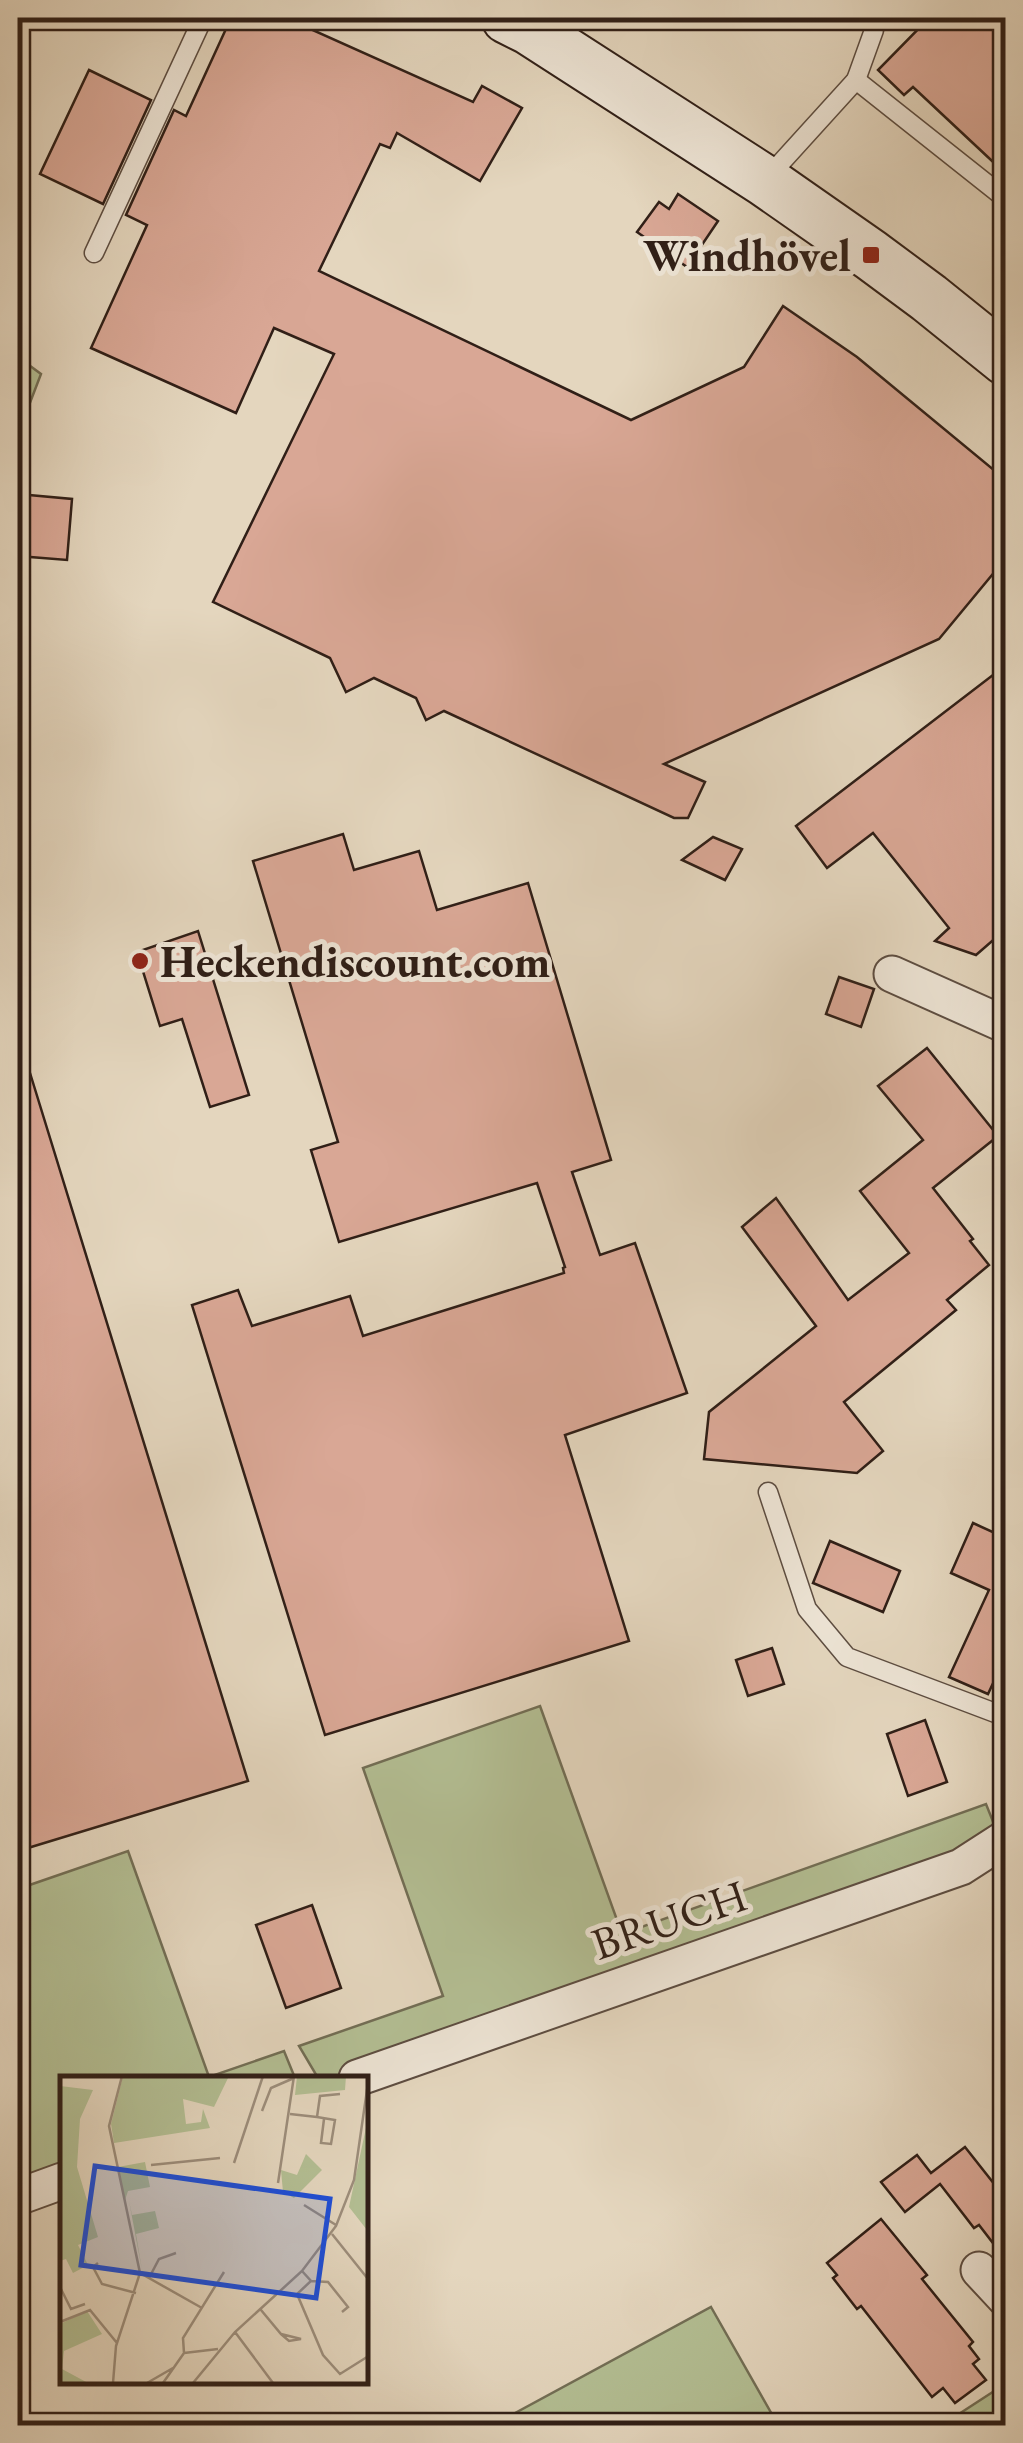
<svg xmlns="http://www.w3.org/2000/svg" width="1023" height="2443" font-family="'EB Garamond',serif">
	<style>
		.green { fill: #b3be93; stroke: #726e55; stroke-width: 2.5 }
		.building { fill: #d9a795; stroke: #301f17; stroke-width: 2.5 }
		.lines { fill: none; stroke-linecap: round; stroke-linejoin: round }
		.service-casing { stroke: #5d4d41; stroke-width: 21 }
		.minor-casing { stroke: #5d4d41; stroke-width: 39 }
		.secondary-casing { stroke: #301f17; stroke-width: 54 }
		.service { stroke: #ede4d5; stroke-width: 18 }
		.minor { stroke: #ede4d5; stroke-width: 35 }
		.secondary { stroke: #ede4d5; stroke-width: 50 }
		.poi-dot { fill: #8f2418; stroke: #ede4d5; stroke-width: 4 }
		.labels { text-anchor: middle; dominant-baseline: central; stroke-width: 10; stroke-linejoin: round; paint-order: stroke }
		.poi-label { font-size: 45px; font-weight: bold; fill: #301f17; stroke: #ede4d5; text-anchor: end }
		.street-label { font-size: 45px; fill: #301f17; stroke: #ede4d5 }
		.inset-road { fill: none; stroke: #9c8d7b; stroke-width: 2.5 }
		.view { fill: #1d4ed8; fill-opacity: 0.15; stroke: #1d4ed8; stroke-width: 5 }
		.inset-edge { fill: none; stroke: #301f17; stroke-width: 5 }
	</style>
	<rect width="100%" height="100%" fill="#e4d6be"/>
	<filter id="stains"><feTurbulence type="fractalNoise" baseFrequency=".002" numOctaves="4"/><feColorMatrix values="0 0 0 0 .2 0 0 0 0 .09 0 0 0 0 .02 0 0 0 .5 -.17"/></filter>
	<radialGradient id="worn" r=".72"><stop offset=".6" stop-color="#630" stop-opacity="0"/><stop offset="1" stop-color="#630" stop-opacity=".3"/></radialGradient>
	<g class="green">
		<polygon points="18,357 41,374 18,434"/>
		<polygon points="540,1706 622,1934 986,1804 996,1829 993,1839 356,2078 318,2078 299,2046 443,1996 363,1768"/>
		<polygon points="128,1851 209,2077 284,2051 295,2078 62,2078 62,2176 18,2191 18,1889"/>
		<polygon points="711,2307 778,2425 493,2425"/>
		<polygon points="1005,2384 1005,2425 942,2425"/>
	</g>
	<g class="building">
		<polygon points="231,18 286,18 473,102 482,86 522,108 480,181 397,133 390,148 380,144 319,271 631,420 744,367 783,306 857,357 1006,480 1006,558 939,639 664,764 705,782 688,818 674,818 444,711 426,720 416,698 374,678 346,692 330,658 213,602 334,354 274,328 236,413 91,348 147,225 126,215 174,110 186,116"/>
		<polygon points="929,18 1006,18 1006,174 913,87 904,95 878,70"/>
		<polygon points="89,70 151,100 103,204 40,174"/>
		<polygon points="678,194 718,221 687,267 637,232 659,202 669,209"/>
		<polygon points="18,494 72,499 67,560 18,556"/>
		<polygon points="1006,665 1006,929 976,955 935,941 949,928 873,833 827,868 796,826"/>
		<polygon points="343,834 354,870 419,851 437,910 528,883 611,1160 572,1172 600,1255 635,1243 687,1393 565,1435 629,1641 325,1735 192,1305 238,1290 252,1326 350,1296 363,1336 564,1273 563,1268 565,1267 537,1183 339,1242 311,1150 338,1142 253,861"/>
		<polygon points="713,837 742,849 725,880 682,860"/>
		<polygon points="198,931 249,1095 210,1107 182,1019 160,1026 137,952"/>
		<polygon points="839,977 874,989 861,1027 826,1014"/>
		<polygon points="927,1048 998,1136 933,1188 973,1239 970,1241 989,1265 947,1300 956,1310 844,1402 883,1451 857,1473 704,1459 709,1412 816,1326 742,1227 776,1198 848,1300 909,1253 860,1191 923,1140 878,1086"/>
		<polygon points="26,1060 248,1781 18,1851 18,1062"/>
		<polygon points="973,1523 1006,1538 1006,1686 994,1681 988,1694 949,1677 989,1590 951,1573"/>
		<polygon points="830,1541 900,1571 883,1612 813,1583"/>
		<polygon points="772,1648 784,1684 748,1696 736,1660"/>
		<polygon points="925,1720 947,1782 908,1796 887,1734"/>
		<polygon points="312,1905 341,1988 286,2008 256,1925"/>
		<polygon points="965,2147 1006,2199 1006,2260 979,2225 974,2228 940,2184 905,2212 881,2182 917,2155 931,2173"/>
		<polygon points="881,2219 927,2275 922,2279 973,2342 969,2346 979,2359 973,2364 986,2380 955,2403 943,2388 932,2397 861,2306 857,2309 833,2278 837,2275 827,2263"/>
	</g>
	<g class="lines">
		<g class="service-casing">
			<g id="service">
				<polyline points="856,80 874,30 867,18"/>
				<polyline points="768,177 856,80 1006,199"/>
				<polyline points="94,253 203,18"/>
				<polyline points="768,1492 807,1609 847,1657 1006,1717"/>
			</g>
		</g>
		<g class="minor-casing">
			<g id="minor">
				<polyline points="892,974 1006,1025"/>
				<polyline points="357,2078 961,1867 1006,1838"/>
				<polyline points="18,2197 62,2181"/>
				<polyline points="979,2270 1006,2299"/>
			</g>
		</g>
		<g class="secondary-casing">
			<polyline id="secondary" points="507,18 529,29 765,181 871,255 929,298 1006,360"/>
		</g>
		<use href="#service" class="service"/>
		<use href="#minor" class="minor"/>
		<use href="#secondary" class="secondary"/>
	</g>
	<g class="poi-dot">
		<rect x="861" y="245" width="20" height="20" rx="5"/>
		<circle cx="140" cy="961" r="10"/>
	</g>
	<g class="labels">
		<g class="poi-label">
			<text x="851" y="255">Windhövel</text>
			<text x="160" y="961" text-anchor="start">Heckendiscount.com</text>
		</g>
		<g class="street-label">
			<text transform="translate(669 1919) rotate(-19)">BRUCH</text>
		</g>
	</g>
	<g transform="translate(60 2076)">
		<rect width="308" height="308" fill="#e4d6be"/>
		<path d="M63 0H169L154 31 123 23 126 48 141 46 143 33 150 52 54 67 51 48ZM237 0H286L285 14 235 19ZM0 10 33 14 20 43 17 91 38 161 18 169 28 189 13 197 6 183 0 185ZM307 47V154L289 131ZM246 78 262 94 234 122 223 116 221 94 237 99ZM85 86 90 111 68 115 65 124 58 91ZM69 125 72 139 95 135 99 152 76 158 82 194ZM27 235 42 258 4 275 2 293 28 307H0V248Z" fill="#b3be93"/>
		<path class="inset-road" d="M202 35 211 12 234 2M230 38 257 41 275 44 271 68 261 67 264 43M257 41 260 20 280 18M174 87 203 0M91 89 160 82M218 107 234 0M244 129 276 149M272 158 308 203M38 187 33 191 42 208 76 217M242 195 251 205 237 218 263 279 280 298 307 281M80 197 142 232M89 202 99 183 116 177M251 205 268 206 288 231 282 236M0 211 11 233 25 228M201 234 221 258 229 265 241 263 221 258M0 246 30 234 57 267M175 256 213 307M124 277 123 262 164 196M124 277 158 273M53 307 56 270 80 197 49 50 62 0M87 307 113 292M103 307 124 277M133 307 175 256 242 195 276 150 294 104 308 7"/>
		<path class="view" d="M35 90 270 123 256 222 21 189Z"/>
		<rect width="308" height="308" class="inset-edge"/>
	</g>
	<rect width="1023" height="2443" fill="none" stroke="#e4d6be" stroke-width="60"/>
	<rect x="20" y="20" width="983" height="2403" fill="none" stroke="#301f17" stroke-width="5"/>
	<rect x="30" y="30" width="963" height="2383" fill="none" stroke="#301f17" stroke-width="2.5"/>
	<rect width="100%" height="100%" filter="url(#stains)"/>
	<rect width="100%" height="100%" fill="url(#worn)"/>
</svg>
